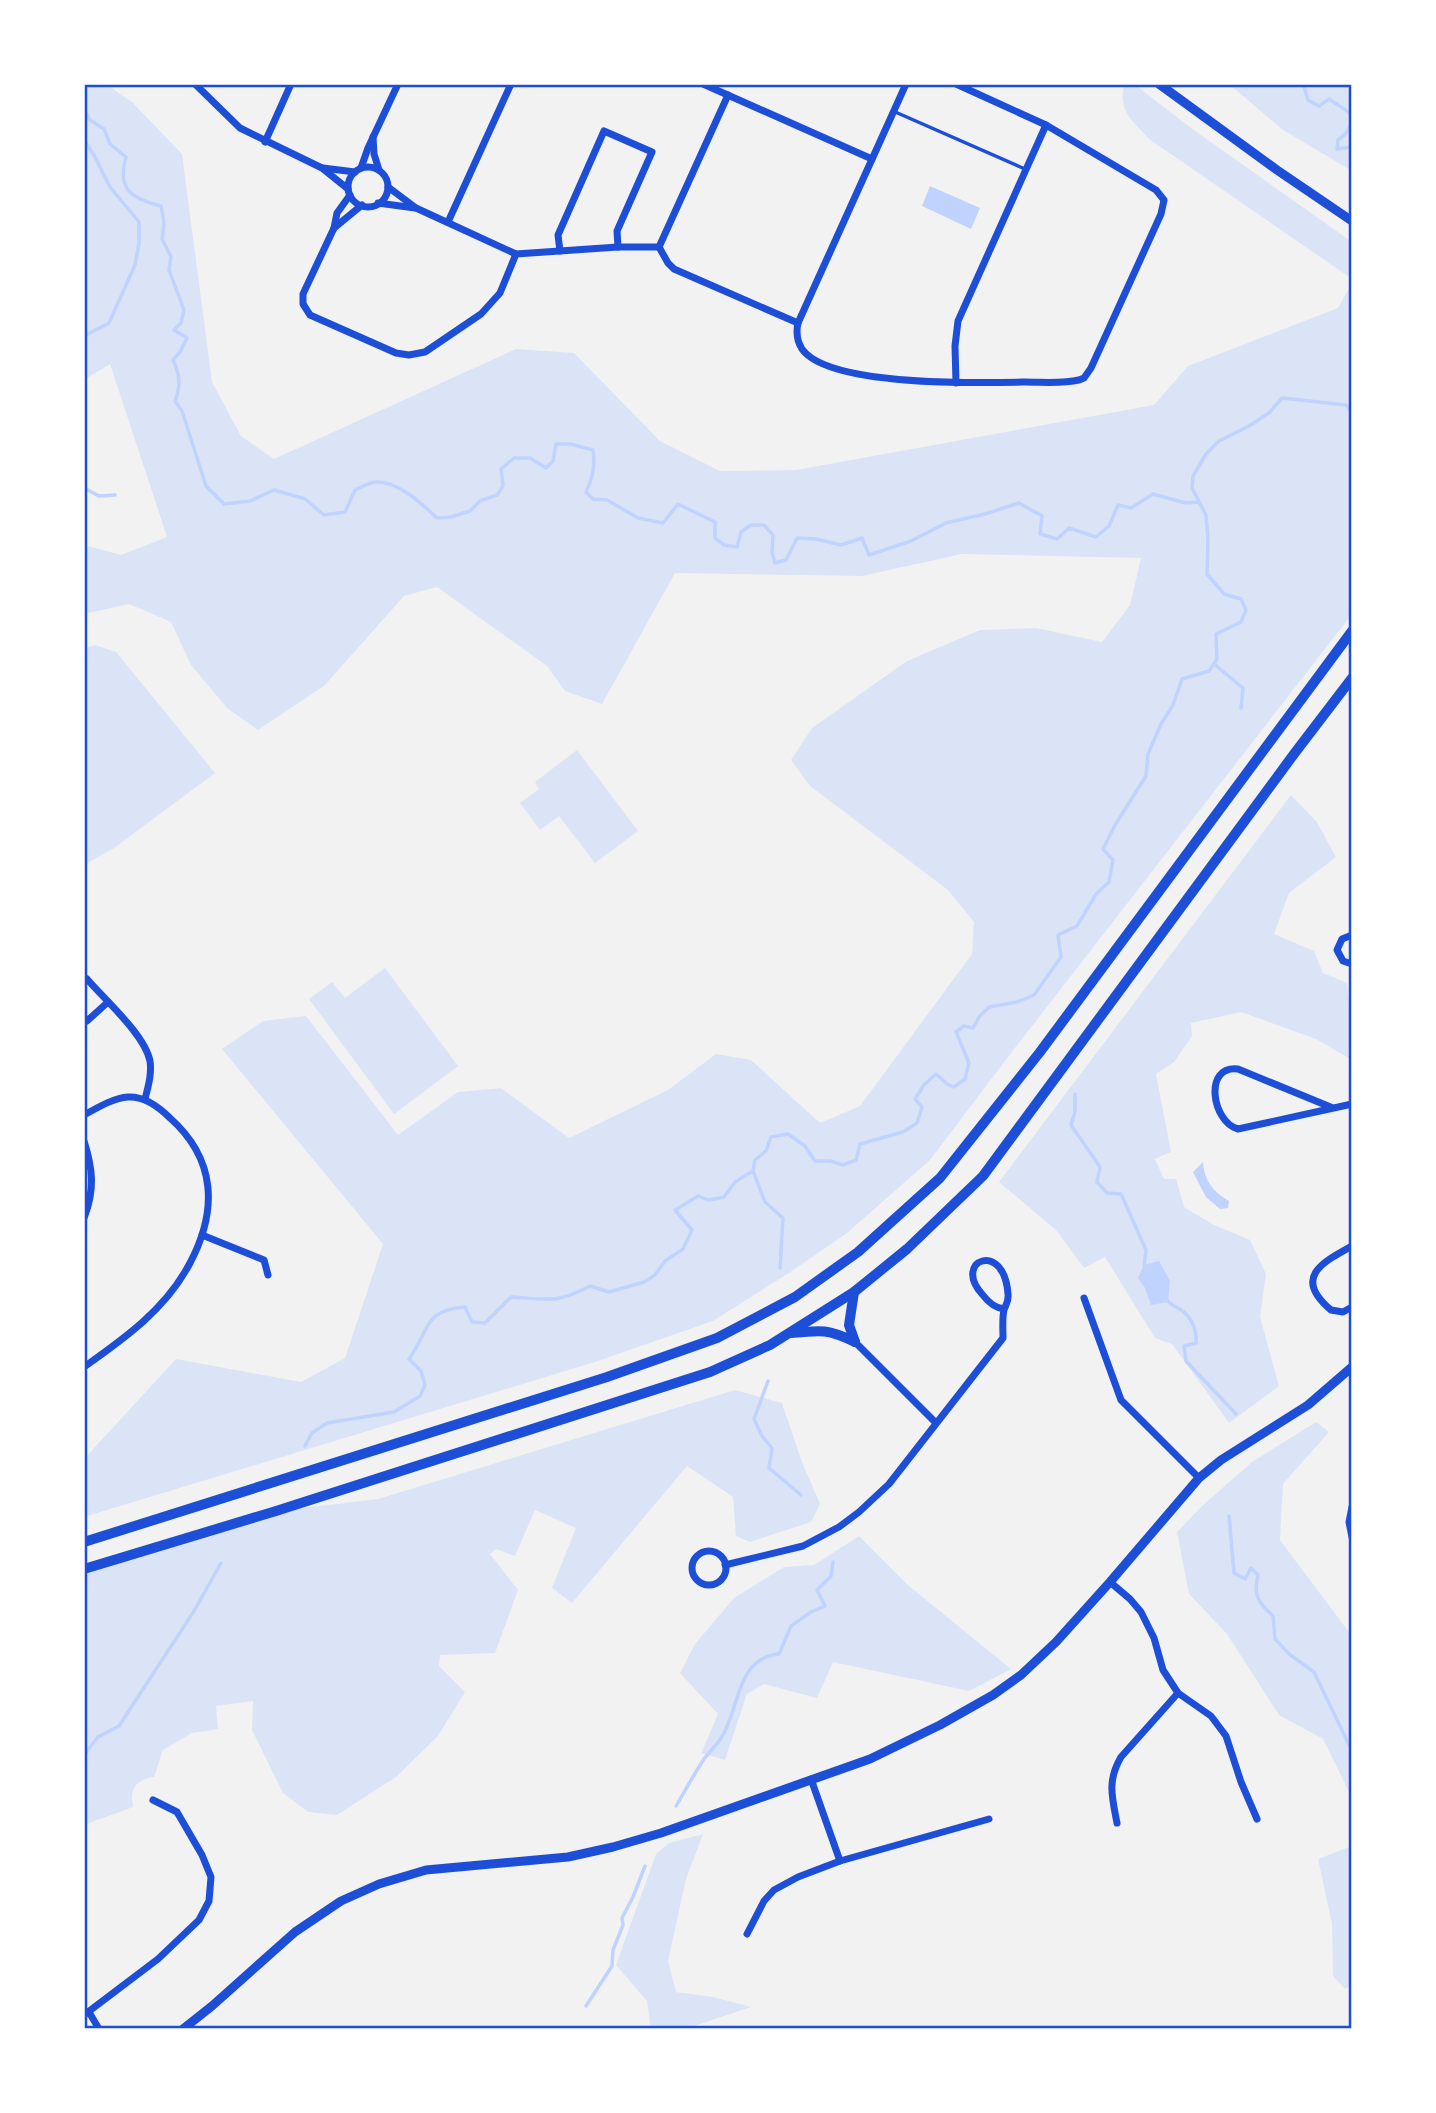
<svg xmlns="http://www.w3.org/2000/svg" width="1436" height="2113" font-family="'Public Sans',sans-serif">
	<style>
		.green { fill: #dbe4f7 }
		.water { fill: #bfd3fe }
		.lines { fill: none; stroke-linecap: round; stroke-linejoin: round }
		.stream { stroke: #bfd3fe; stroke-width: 3.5 }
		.service { stroke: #1d4ed8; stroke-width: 3.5 }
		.minor { stroke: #1d4ed8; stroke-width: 7 }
		.tertiary { stroke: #1d4ed8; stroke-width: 9 }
		.primary { stroke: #1d4ed8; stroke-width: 10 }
		.neatline { fill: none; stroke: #1d4ed8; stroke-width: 2.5 }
	</style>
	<rect width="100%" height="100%" fill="#f2f2f2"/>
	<g class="green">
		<polygon points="84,84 106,84 132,102 182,154 212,382 241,436 274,459 516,349 574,353 660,441 720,471 796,470 1154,405 1188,366 1338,308 1352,283 1352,614 1008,1057 930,1160 847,1233 792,1271 713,1321 595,1362 84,1517 84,1459 176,1359 301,1382 345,1358 383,1244 222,1049 263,1021 306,1016 398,1135 458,1092 501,1088 569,1138 668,1090 716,1054 751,1060 820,1123 860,1106 972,954 974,922 948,890 810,786 791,760 812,728 907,661 980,630 1036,628 1102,642 1130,605 1141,558 962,554 862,576 675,573 602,704 565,691 547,666 437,587 404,596 324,686 258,730 227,708 191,665 171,622 129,604 84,614 84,545 121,555 167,537 110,364 84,380"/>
		<path d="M1124 84H1134L1191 128 1352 242V279L1149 139C1132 120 1118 112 1124 84Z"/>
		<polygon points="1229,84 1352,84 1352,171 1283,130"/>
		<polygon points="95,645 116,652 215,773 114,848 84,865 84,648"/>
		<polygon points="577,750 638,831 595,863 559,816 540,830 520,803 539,789 535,782"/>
		<polygon points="1291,795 1317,822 1336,857 1289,893 1274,934 1314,951 1323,973 1347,983 1352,1036 1352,1060 1316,1039 1241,1012 1191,1023 1192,1036 1174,1062 1156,1074 1171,1152 1155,1159 1164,1179 1176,1179 1184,1207 1212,1224 1250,1240 1266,1274 1260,1317 1279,1386 1229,1423 1172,1344 1155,1338 1105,1257 1084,1268 1056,1230 999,1182"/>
		<polygon points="385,968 458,1066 394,1114 309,999 332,982 345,998"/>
		<path d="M735 1390 782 1403 802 1462 820 1504 811 1522 750 1542 736 1536 733 1497 687 1466 572 1603 552 1588 576 1528 535 1510 515 1556 496 1549 490 1554 518 1590 495 1653 440 1655 439 1666 465 1692 438 1736 396 1777 337 1815 308 1812 283 1793 252 1730 253 1701 216 1706 218 1729 192 1733 163 1750 154 1777C136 1779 129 1790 133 1807L84 1825V1569L276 1511 378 1499Z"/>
		<polygon points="1316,1422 1329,1432 1283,1484 1280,1540 1352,1636 1352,1823 1350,1794 1323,1739 1279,1715 1227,1634 1189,1594 1177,1532 1202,1506 1252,1462"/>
		<polygon points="859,1536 909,1586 1011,1669 969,1691 833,1662 817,1698 764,1684 747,1694 725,1760 701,1753 718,1714 680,1673 695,1644 734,1598 784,1567 814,1565"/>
		<polygon points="703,1834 686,1879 668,1961 676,1992 713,1997 751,2007 685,2029 651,2029 647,2001 616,1965 656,1854 669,1843"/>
		<polygon points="1352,1846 1352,1985 1345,1989 1333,1976 1332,1924 1318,1859"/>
	</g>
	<g class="water">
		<polygon points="930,186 980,208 971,229 922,206"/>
		<path d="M1203 1162C1204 1180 1213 1192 1229 1201L1228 1208 1220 1209 1206 1197 1193 1172Z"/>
		<polygon points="1159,1261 1170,1281 1168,1302 1151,1305 1145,1288 1138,1278 1144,1265"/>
	</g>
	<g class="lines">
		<g class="stream">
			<path d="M1303 84 1308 100 1319 106 1329 99 1350 113C1353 126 1349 132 1338 140L1337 149 1352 147"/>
			<path d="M84 109 90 120 104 129 110 144 126 157C116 190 133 199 161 206L164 222 162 239 171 257 169 270 184 310 181 323 174 330 187 338 180 352 173 360C180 375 181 386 175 401L182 411 206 486 224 504 250 501 274 490 305 499 324 515 345 512 355 490C361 487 370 482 376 482 398 481 422 504 437 518L451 517 470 511 480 501 497 495 503 486 501 469 514 458H530L546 468 553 461 556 444H571L593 450C595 467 593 477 586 492L593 499 607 500 638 518 663 523 678 504 715 522V538L724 545 737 547 741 532 751 525H764L773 535 772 552 775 563 786 560 797 538 816 539 841 545 862 538 869 555 911 541 946 523 985 514 1019 503 1042 516 1040 534 1057 539 1069 528 1096 537 1109 526 1118 505 1131 508 1153 494 1186 503 1199 502"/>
			<polyline points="84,140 95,157 110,187 139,222 139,243 135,265 109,323 84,336"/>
			<polyline points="84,488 99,496 115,495"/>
			<polyline points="1214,664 1243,688 1241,708"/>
			<polyline points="1075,1094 1075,1112 1071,1125 1100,1167 1097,1182 1107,1193 1121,1194 1146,1250 1144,1265 1147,1269"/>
			<polyline points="753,1171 765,1202 783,1218 780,1268"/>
			<path d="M1166 1299C1171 1306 1178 1307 1184 1312 1193 1320 1197 1332 1196 1343L1184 1346 1186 1361 1236 1414"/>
			<polyline points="768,1381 754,1419 762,1436 772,1448 769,1468 801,1495"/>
			<path d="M305 1446 312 1433 327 1423 394 1412 420 1396 425 1385 421 1371 409 1359C430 1330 423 1310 465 1307L472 1322 485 1323 511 1297C546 1299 557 1304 590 1286L609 1292 644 1282 655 1275 665 1261 683 1249 692 1230 675 1210 698 1196 708 1200 724 1197 735 1182 753 1171 755 1160 766 1151 771 1137 788 1134 805 1146 815 1161H830L843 1165 856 1160 860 1144 903 1132 917 1123 922 1107 915 1099 924 1085 936 1074 947 1084 954 1087 965 1079 969 1063 956 1032 964 1026 973 1028 979 1017 989 1007 1017 1002 1034 995 1061 957 1058 935 1077 926 1096 894 1109 882 1113 860 1103 849 1115 825 1146 776 1148 754 1161 724 1173 705 1182 679 1209 671 1217 659 1216 634 1241 622 1246 610 1241 599 1224 594 1207 574 1208 538 1206 515 1192 488 1193 476 1206 454 1219 441 1249 426 1269 413 1282 398 1346 405 1352 413"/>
			<path d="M1229 1516 1234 1573 1245 1579 1251 1568 1258 1575C1253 1594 1258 1603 1273 1616L1275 1639 1289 1654 1314 1672 1352 1751"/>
			<polyline points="84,1755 98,1737 119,1726 194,1611 221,1563"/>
			<path d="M676 1806C685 1791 694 1774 704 1759 709 1752 716 1746 721 1738 740 1710 735 1658 779 1654L791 1626 811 1612 825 1606 817 1590 831 1576 833 1562"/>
			<polyline points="586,2006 612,1966 613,1950 623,1925 622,1918 633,1897 645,1866"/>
		</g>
		<polyline class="service" points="893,111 1025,169"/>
		<g class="minor">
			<polyline points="195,84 240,128 322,168 348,189"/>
			<polyline points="703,84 872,159"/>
			<path d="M906 84 798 323C796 332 797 341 802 349 829 387 980 383 1025 382 1043 382 1062 384 1079 380L1084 378 1091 368 1161 214 1164 200 1156 190 1046 125 956 84"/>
			<polyline points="373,137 374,154 379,170"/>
			<polyline points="265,142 291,84"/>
			<circle cx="368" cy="187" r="20"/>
			<polyline points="323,168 355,172"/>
			<polyline points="361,168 368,148 398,84"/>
			<polyline points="388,187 416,208 516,254 618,247 659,247 728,95"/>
			<polyline points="378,203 415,208"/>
			<polyline points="362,205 334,228 303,294 303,304 310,315 396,353 409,355 425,352 481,314 500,293 516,254"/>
			<polyline points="448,222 511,84"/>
			<polyline points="334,228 337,213 350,195"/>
			<polyline points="659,247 668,263 674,269 798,323"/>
			<polyline points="560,251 558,235 604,131 652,152 617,231 618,247"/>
			<polyline points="956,383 955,346 958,321 1046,125"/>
			<polyline points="1352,935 1342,939 1337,950 1343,961 1352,964"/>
			<path d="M84 982 87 979C105 1000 145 1035 150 1061 152 1074 148 1087 145 1099"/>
			<polyline points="84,1017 87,1021 108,1002"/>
			<path d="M1333 1108 1238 1069C1203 1065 1212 1122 1238 1129L1352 1104"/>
			<path d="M84 1115C97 1108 113 1098 128 1097 145 1096 159 1107 170 1118 216 1159 218 1210 190 1263 166 1309 125 1338 84 1367"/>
			<path d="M84 1141C93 1169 95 1190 84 1218"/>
			<polyline points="202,1235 264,1260 268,1275"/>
			<path d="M1352 1246C1321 1263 1293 1278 1331 1310L1343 1312 1352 1307"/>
			<polyline points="1084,1298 1121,1400 1199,1478"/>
			<polyline points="855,1342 936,1423"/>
			<polyline points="1352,1507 1349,1522 1352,1537"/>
			<circle cx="709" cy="1568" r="17"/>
			<path d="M725 1565 803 1546 839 1527 859 1512 889 1484 1003 1338C1003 1329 1002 1318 1004 1310 1006 1304 1009 1301 1008 1294 1004 1239 952 1261 982 1294 988 1302 995 1308 1004 1309"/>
			<polyline points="1110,1582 1130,1599 1141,1612 1154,1638 1163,1670 1178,1693 1211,1716 1226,1736 1241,1782 1257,1819"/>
			<polyline points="811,1779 840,1861"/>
			<path d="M1117 1823C1112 1797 1107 1781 1121 1757L1178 1693"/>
			<polyline points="747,1934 764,1901 774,1890 798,1877 840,1861 989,1819"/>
			<polyline points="89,2012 99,2029"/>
			<polyline points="84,2015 158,1959 199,1920 209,1901 211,1877 202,1855 177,1812 153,1800"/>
		</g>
		<g class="tertiary">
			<polyline points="1159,84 1277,170 1352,221"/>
			<polyline points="183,2029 212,2006 295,1932 341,1901 379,1884 426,1870 568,1857 613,1847 661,1833 870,1759 940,1725 993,1695 1021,1675 1056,1642 1110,1582 1199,1478 1221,1460 1308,1405 1352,1367"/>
		</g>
		<g class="primary">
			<polyline points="854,1292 849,1325 855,1342"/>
			<path d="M792 1333C821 1330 828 1329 855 1342"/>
			<polyline points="84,1542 607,1377 717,1338 795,1297 858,1252 940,1178 1040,1052 1352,631"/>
			<polyline points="84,1569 276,1511 710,1372 770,1345 854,1292 907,1249 983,1176 1294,754 1352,678"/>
		</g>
	</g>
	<rect width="1436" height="2113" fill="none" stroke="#ffffff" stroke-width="172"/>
	<rect x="86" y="86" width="1264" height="1941" class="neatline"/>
</svg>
